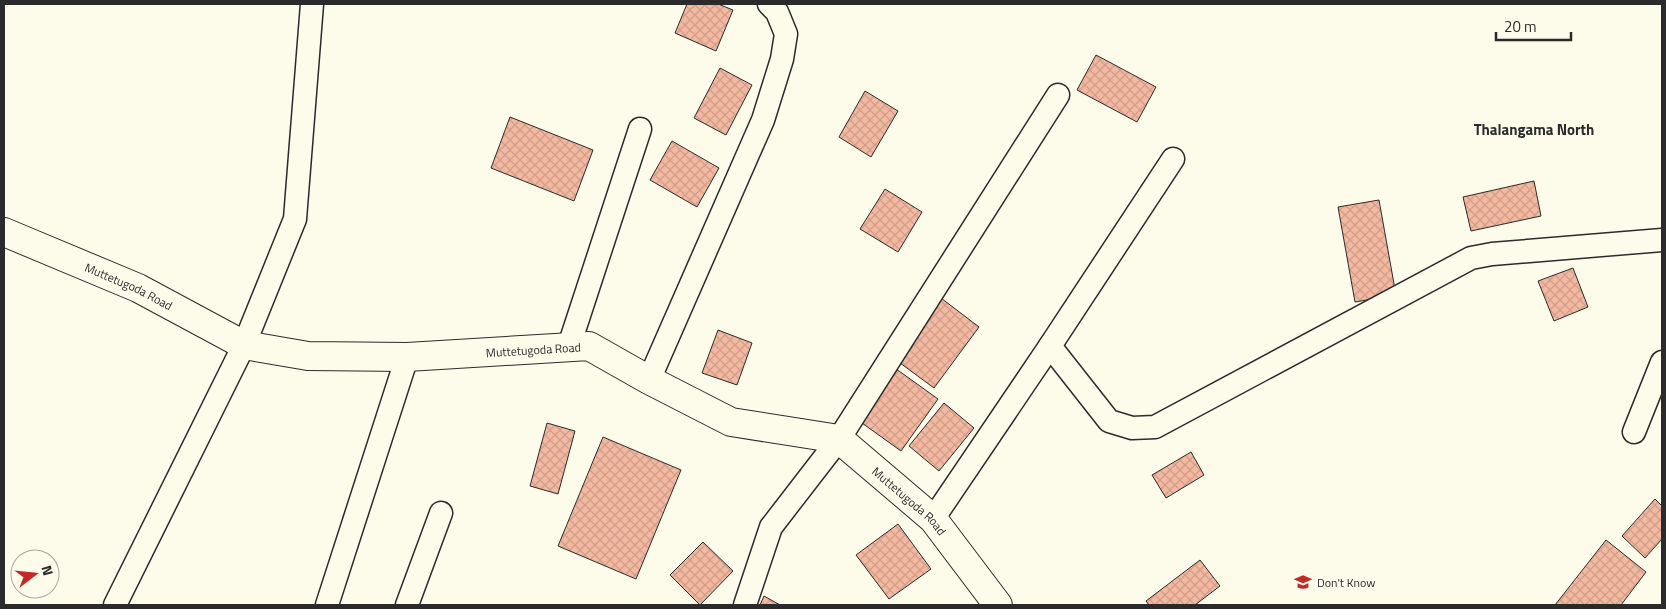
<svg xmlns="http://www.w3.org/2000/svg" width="1666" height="609" font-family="'Titillium Web',sans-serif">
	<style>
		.building { fill: url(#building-cross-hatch); stroke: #2b2b2b }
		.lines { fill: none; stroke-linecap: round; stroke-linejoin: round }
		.minor-casing { stroke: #2b2b2b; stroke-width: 25 }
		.tertiary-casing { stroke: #2b2b2b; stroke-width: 30 }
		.minor { stroke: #fdfbea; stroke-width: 22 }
		.tertiary { stroke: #fdfbea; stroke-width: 28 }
		.labels { text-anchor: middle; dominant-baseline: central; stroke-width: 4; stroke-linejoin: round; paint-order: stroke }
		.street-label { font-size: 12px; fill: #2b2b2b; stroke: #fdfbea }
		.poi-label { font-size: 12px; fill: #2b2b2b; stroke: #fdfbea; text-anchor: start }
		.quarter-label { font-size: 15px; font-weight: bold; fill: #2b2b2b; stroke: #fdfbea }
	</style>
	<defs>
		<pattern id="building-cross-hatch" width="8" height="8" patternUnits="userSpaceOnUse" patternTransform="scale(1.25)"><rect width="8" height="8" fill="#f2b8a0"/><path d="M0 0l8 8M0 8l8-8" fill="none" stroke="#d09e8a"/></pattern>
	</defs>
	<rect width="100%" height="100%" fill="#fdfbea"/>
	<g class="building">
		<polygon points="687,4 718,4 733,10 716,51 675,33"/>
		<polygon points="1096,55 1156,87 1137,122 1077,90"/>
		<polygon points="720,68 752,85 726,135 694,118"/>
		<polygon points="865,91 898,111 871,157 839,137"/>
		<polygon points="510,117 593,150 574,201 491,168"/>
		<polygon points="672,141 719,168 697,207 650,180"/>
		<polygon points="1534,181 1541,216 1471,231 1463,197"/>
		<polygon points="885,189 922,212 898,252 860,229"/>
		<polygon points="1379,200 1396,295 1355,302 1338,207"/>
		<polygon points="1573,268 1588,307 1554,321 1538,281"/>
		<polygon points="937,295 979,327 934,388 892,357"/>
		<polygon points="718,330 752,343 737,385 702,373"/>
		<polygon points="892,366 938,399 901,451 855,418"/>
		<polygon points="944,403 974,428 939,471 909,446"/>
		<polygon points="547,423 575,431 558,494 530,486"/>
		<polygon points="603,437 681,470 636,579 558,546"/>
		<polygon points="1191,452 1204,475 1166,498 1152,475"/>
		<polygon points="1655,499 1662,506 1662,539 1645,558 1622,536"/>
		<polygon points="898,524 931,569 889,599 856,555"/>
		<polygon points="1606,540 1646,572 1621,605 1555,605"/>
		<polygon points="703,542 733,571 700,605 670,575"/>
		<polygon points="1200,560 1220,586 1195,605 1149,605 1146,601"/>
		<polygon points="764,596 780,605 760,605"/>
	</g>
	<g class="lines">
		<g class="minor-casing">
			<g id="minor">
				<polyline points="569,346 640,129"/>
				<polyline points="1050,346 1109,421 1132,428 1155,427 1471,258 1492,254 1662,240"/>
				<polyline points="649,380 763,120 782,59 786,34 777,12 769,4"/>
				<polyline points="1634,432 1662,362"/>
				<polyline points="933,519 1050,346 1173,159"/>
				<polyline points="115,605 244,345 295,219 312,4"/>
				<polyline points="327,605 407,357"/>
				<polyline points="407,605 441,513"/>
				<polyline points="745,605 771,527 839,439 1058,95"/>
			</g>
		</g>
		<g class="tertiary-casing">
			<g id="tertiary">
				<path id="s1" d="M4 232 138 288 244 345 308 356 407 357 589 346 649 380 731 422 839 439 933 519 998 605"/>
			</g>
		</g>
		<use href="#minor" class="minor"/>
		<use href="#tertiary" class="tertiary"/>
	</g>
	<defs>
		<g id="school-bare" transform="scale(1.35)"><path d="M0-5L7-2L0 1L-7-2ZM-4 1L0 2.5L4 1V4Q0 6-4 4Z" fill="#c62828" stroke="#fdfbea" stroke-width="2.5" paint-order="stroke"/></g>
	</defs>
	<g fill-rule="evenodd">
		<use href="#school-bare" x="1303" y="582"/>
	</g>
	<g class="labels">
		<g class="street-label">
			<text stroke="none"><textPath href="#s1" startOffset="136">Muttetugoda Road</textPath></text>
			<text stroke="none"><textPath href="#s1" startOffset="556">Muttetugoda Road</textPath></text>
			<text stroke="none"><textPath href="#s1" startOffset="976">Muttetugoda Road</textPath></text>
		</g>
		<g class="poi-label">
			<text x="1317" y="582">Don't Know</text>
		</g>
		<g class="quarter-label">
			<text x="1534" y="129">Thalangama North</text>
		</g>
	</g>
	<rect width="1666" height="609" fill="none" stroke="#2b2b2b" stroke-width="10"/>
	<g transform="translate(35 574) rotate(74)"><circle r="24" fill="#fdfbea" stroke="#a9a89e"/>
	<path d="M0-4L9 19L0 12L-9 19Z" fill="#c62828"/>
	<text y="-8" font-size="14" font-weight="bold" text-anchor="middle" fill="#2b2b2b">N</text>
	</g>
	<path d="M1496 32v8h75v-8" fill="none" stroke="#2b2b2b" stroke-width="2.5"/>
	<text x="1504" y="32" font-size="15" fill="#2b2b2b" stroke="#fdfbea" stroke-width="4" paint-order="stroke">20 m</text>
</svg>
